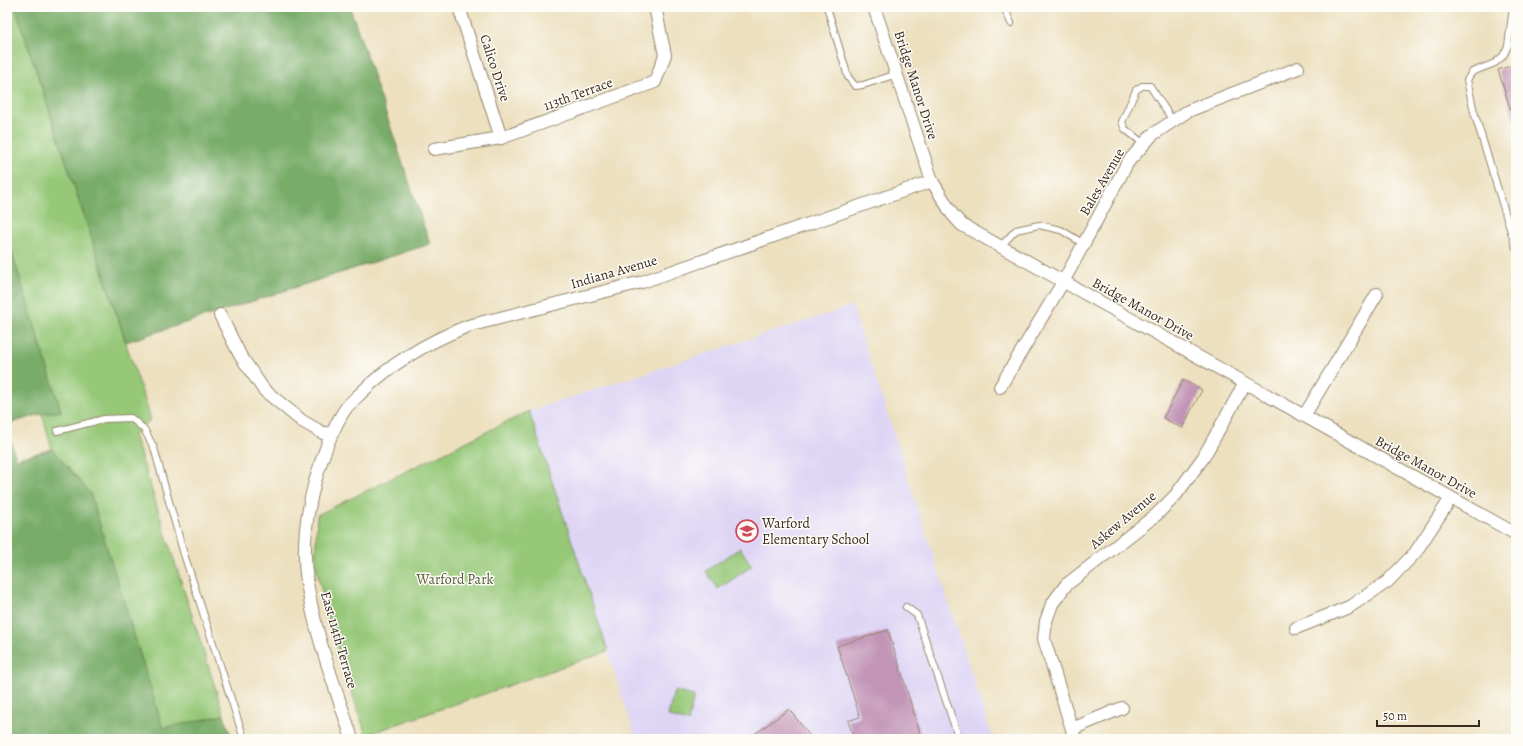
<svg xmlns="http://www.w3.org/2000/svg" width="1523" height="746" font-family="Alegreya,serif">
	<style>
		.built { fill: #ded5f5 }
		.green { fill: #96c878; stroke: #68794b }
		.forest { fill: #78ac68; stroke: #5a6b43 }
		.building { fill: #c295b7 }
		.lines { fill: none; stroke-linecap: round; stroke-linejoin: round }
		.service-casing { stroke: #94856e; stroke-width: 8 }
		.minor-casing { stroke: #94856e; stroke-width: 14 }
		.service { stroke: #fff; stroke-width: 6 }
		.minor { stroke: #fff; stroke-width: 12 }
		.labels { text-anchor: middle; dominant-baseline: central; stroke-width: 3; stroke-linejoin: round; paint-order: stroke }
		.street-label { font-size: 14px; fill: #3b2a1e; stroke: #fdfcf7 }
		.poi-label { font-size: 14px; fill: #3b2a1e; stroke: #fdfcf7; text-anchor: start }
		.park-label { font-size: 14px; fill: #565939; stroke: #fdfcf7 }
	</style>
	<rect width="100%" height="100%" fill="#fdfcf7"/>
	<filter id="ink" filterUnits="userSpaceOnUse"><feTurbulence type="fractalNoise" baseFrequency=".025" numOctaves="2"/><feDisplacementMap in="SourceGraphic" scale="8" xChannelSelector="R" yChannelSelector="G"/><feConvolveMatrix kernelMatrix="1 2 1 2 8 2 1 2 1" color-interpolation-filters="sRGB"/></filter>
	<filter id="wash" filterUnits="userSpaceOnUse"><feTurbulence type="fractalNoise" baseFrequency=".012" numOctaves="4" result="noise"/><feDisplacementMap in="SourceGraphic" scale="16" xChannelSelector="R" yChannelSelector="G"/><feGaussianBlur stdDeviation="0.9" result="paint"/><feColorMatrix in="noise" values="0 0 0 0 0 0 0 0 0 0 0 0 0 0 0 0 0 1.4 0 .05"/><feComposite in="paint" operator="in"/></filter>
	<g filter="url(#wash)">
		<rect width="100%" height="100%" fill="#ece0bf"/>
		<polygon class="built" points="852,306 993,739 636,739 529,411"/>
		<g class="green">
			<polygon points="7,7 15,7 151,419 134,435 224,715 163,729 90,493 52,449 42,414 61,411 7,237"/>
			<polygon points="529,411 608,651 366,735 331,629 315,563 317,515"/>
			<polygon points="740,548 752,566 718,589 706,571"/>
			<polygon points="674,691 694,696 688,722 668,716"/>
		</g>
		<g class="forest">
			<polygon points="15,7 350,7 430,244 126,342"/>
			<polygon points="7,237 61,411 42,414 7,424"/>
			<polygon points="7,429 16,459 52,449 90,493 163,728 224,715 232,739 7,739"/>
		</g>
		<g id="blocks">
			<g class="building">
				<polygon points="1516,64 1516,120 1514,120 1498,70"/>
				<polygon points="1183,380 1202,390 1182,428 1163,418"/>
				<polygon points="888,630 922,739 854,739 848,721 860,717 837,646"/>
				<polygon points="789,709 812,739 748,739"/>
			</g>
		</g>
	</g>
	<g filter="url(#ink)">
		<use href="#blocks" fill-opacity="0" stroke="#94856e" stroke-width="1"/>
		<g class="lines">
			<g class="service-casing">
				<g id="service">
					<polyline points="827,7 848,77 855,86 863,85 897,74"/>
					<polyline points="1004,7 1011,23"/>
					<polyline points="1513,7 1508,46 1503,56 1495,63 1472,72 1467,80 1474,112 1516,248"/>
					<polyline points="1144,144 1125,129 1122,122 1136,90 1142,86 1150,86 1173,121"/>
					<polyline points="1000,247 1016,230 1039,225 1061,230 1084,244"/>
					<polyline points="57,431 104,419 131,418 144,429 154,448 183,551 244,739"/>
					<polyline points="906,607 917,615 959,739"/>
				</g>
			</g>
			<g class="minor-casing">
				<g id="minor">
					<polyline points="459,7 501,138"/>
					<polyline points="874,7 932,181 952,214 962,225 1516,534"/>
					<polyline points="434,149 501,138 655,82 665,55 655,7"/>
					<polyline points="220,315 240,355 264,390 302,421 323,433 332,433"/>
					<polyline points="1000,387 1063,282 1128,162 1152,135 1188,111 1298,68"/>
					<polyline points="1304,416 1377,294"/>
					<polyline points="1296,628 1349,607 1387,582 1415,553 1451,498"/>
					<polyline points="1072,729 1122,708"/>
					<path d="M352 739C336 688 315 636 307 582 300 535 311 486 328 443 333 431 339 418 346 408 350 403 356 398 361 393 391 363 428 342 468 326L642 282 932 181"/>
					<polyline points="1075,739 1044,639 1046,621 1052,604 1066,585 1156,515 1175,496 1203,458 1245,383"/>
				</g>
			</g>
			<use href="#service" class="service"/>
			<use href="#minor" class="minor"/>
		</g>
	</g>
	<defs>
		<g id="school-ring" transform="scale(1.15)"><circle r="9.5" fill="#fdfcf7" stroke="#d1495b" stroke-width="1.5"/><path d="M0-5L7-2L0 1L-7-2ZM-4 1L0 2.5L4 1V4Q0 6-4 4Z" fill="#d1495b"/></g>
	</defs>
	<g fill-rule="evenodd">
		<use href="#school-ring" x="747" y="531"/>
	</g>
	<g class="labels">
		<g class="street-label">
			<text transform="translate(495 68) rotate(72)">Calico Drive</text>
			<text transform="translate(916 85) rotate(72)">Bridge Manor Drive</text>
			<text transform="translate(578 94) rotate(-20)">113th Terrace</text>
			<text transform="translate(1102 182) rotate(-60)">Bales Avenue</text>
			<text transform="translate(614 272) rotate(-16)">Indiana Avenue</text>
			<text transform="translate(1143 309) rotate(29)">Bridge Manor Drive</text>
			<text transform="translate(1426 467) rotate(29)">Bridge Manor Drive</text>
			<text transform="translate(1123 520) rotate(-40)">Askew Avenue</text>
			<text transform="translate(339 640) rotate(74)">East 114th Terrace</text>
		</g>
		<g class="poi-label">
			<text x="762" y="523">Warford<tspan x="762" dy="16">Elementary School</tspan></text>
		</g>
		<g class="park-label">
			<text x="455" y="579">Warford Park</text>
		</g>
	</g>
	<rect width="1523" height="746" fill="none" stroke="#fdfcf7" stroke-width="24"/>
	<path d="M1377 720v6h102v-6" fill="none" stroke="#3b2a1e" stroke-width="2"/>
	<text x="1383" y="720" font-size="12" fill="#3b2a1e" stroke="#fdfcf7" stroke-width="3" paint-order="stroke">50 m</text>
</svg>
